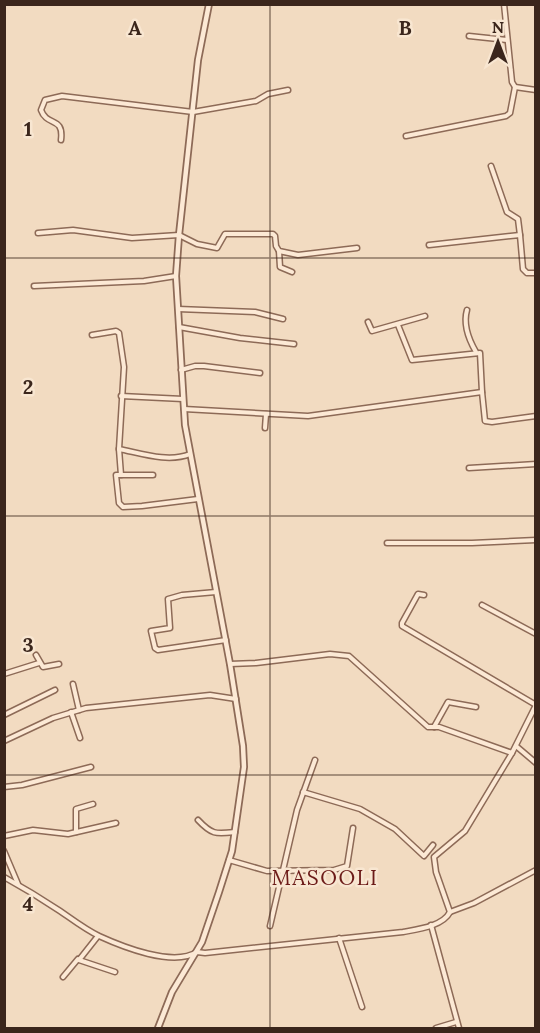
<svg xmlns="http://www.w3.org/2000/svg" width="540" height="1033" font-family="Lora,serif">
	<style>
		.lines { fill: none; stroke-linecap: round; stroke-linejoin: round }
		.minor-casing { stroke: #8d6a57; stroke-width: 7 }
		.tertiary-casing { stroke: #8d6a57; stroke-width: 8 }
		.minor { stroke: #fce9d5; stroke-width: 4 }
		.tertiary { stroke: #fce9d5; stroke-width: 4.5 }
		.grid { fill: none; stroke: #3b261c; stroke-width: 1.5; stroke-opacity: 0.55 }
		.labels { text-anchor: middle; dominant-baseline: central; stroke-width: 5; stroke-linejoin: round; paint-order: stroke }
		.quarter-label { font-size: 21px; letter-spacing: 1.5px; fill: #6c1b18; stroke: #f8e6d1 }
		.grid-label { font-size: 20px; text-anchor: middle; font-weight: bold; fill: #3b261c; stroke: #f8e6d1; stroke-width: 5; stroke-linejoin: round; paint-order: stroke }
	</style>
	<rect width="100%" height="100%" fill="#f2dbc1"/>
	<g class="lines">
		<g class="minor-casing">
			<g id="minor">
				<polyline points="504,4 512,82 515,87 536,90"/>
				<polyline points="469,36 507,40"/>
				<polyline points="406,136 506,116 510,113 515,87"/>
				<path d="M61 140C64 116 47 127 41 110L45 100 62 96 193 112 256 101 268 94 288 90"/>
				<polyline points="491,166 507,212 518,219 520,235"/>
				<polyline points="38,233 73,230 132,238 179,235 197,244 217,248 225,234 273,234 275,236 276,246 279,251 298,255 357,248"/>
				<polyline points="429,245 520,235 523,269 527,273 536,273"/>
				<polyline points="279,251 280,267 292,272"/>
				<polyline points="34,286 144,281 176,276"/>
				<polyline points="178,309 255,312 283,319"/>
				<path d="M467 310C463 324 469 340 476 352"/>
				<polyline points="368,322 372,331 425,316"/>
				<polyline points="398,325 412,360 480,353 482,392 485,421 492,422 536,416"/>
				<polyline points="179,327 240,338 294,344"/>
				<path d="M92 335 116 331 119 333 124 367 119 449C140 453 168 463 190 454"/>
				<polyline points="181,370 195,366 204,366 260,373"/>
				<polyline points="121,396 183,399"/>
				<polyline points="184,409 308,416 482,392"/>
				<polyline points="265,428 266,414"/>
				<polyline points="119,449 121,475 153,475"/>
				<polyline points="469,468 536,464"/>
				<polyline points="121,475 116,475 119,503 123,507 142,506 198,499"/>
				<polyline points="387,543 472,543 536,540"/>
				<polyline points="216,592 182,595 168,599 170,628 151,631 155,648 158,650 226,640"/>
				<polyline points="424,595 418,594 402,623 402,626 536,705"/>
				<polyline points="482,605 536,634"/>
				<polyline points="36,655 43,667 59,664"/>
				<polyline points="230,664 256,663 330,654 349,656 428,727 439,727 512,753"/>
				<polyline points="4,674 39,663"/>
				<polyline points="73,684 79,710"/>
				<polyline points="71,712 80,738"/>
				<polyline points="4,715 55,690"/>
				<polyline points="434,727 448,702 476,707"/>
				<polyline points="4,741 53,718 86,708 210,695 236,699"/>
				<polyline points="516,746 536,763"/>
				<polyline points="4,787 22,785 91,767"/>
				<polyline points="303,792 360,809 395,829 424,856 433,845"/>
				<path d="M198 820C212 835 216 834 235 832"/>
				<polyline points="76,832 76,809 93,804"/>
				<polyline points="4,836 33,830 68,834 116,823"/>
				<polyline points="4,851 18,884"/>
				<polyline points="229,860 267,871 334,870 347,866 353,828"/>
				<path d="M4 877C24 888 42 899 60 911 73 920 86 930 99 936 123 947 173 967 197 952L205 953 403 932C419 929 443 926 450 912L474 903 536 870"/>
				<polyline points="450,912 436,872 434,857 465,831 512,753 536,705"/>
				<polyline points="431,925 459,1028"/>
				<polyline points="270,926 297,810 315,760"/>
				<polyline points="98,936 79,960 115,972"/>
				<polyline points="339,938 362,1007"/>
				<polyline points="63,977 78,959"/>
				<polyline points="436,1028 456,1022"/>
			</g>
		</g>
		<g class="tertiary-casing">
			<polyline id="tertiary" points="158,1028 172,992 202,942 219,892 232,851 244,767 243,746 230,664 185,425 176,276 179,235 198,60 209,4"/>
		</g>
		<use href="#minor" class="minor"/>
		<use href="#tertiary" class="tertiary"/>
	</g>
	<path class="grid" d="M270 4V1028M4 258H536M4 516H536M4 775H536"/>
	<g class="labels">
		<g class="quarter-label">
			<text x="325" y="877">MASOOLI</text>
		</g>
	</g>
	<g class="grid-label">
		<text x="135" y="35">A</text>
		<text x="405" y="35">B</text>
		<text x="28" y="136">1</text>
		<text x="28" y="394">2</text>
		<text x="28" y="652">3</text>
		<text x="28" y="911">4</text>
	</g>
	<rect width="540" height="1033" fill="none" stroke="#3b261c" stroke-width="12"/>
	<g transform="translate(498 42)" stroke="#f8e6d1" stroke-width="4.5" paint-order="stroke">
	<path d="M0-4.5L10 22L0 15L-10 22Z" fill="#3b261c"/>
	<text y="-9" font-size="16" font-weight="bold" text-anchor="middle" fill="#3b261c">N</text>
	</g>
</svg>
